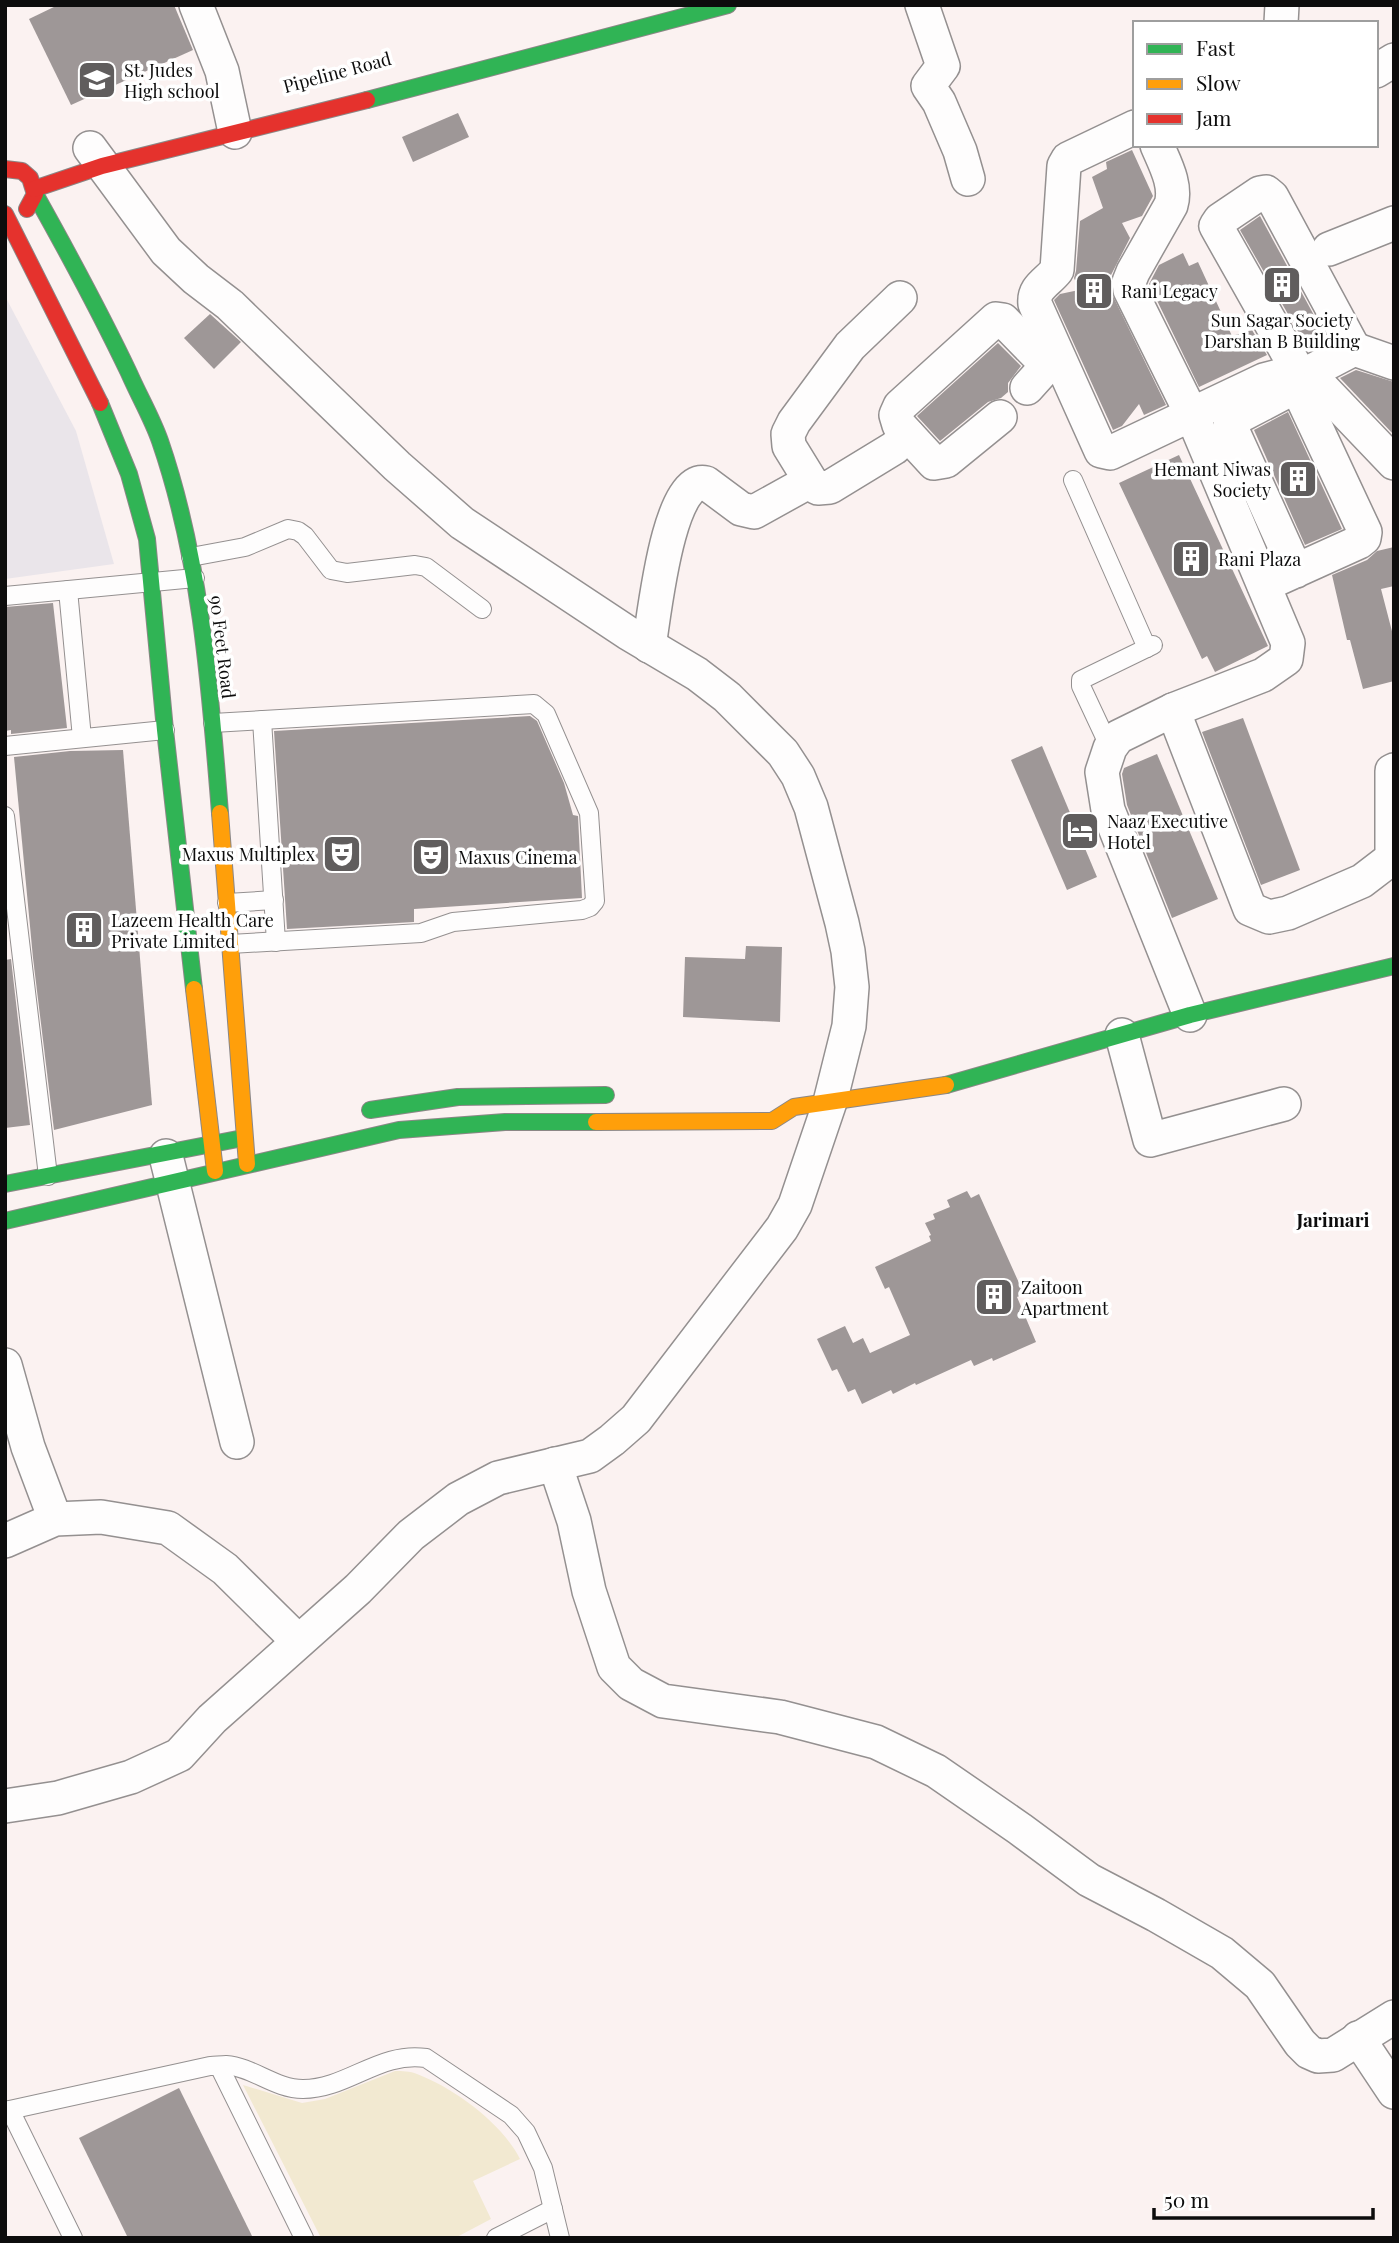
<svg xmlns="http://www.w3.org/2000/svg" width="1399" height="2243" font-family="'Playfair Display',serif">
	<style>
		.industrial { fill: #eae5ea }
		.green { fill: #f2e9d1 }
		.building { fill: #9e9797 }
		.lines { fill: none; stroke-linecap: round; stroke-linejoin: round }
		.lane-casing { stroke: #949090; stroke-width: 20 }
		.street-casing { stroke: #949090; stroke-width: 36 }
		.fast-casing { stroke: #8b8786; stroke-width: 18 }
		.slow-casing { stroke: #8b8786; stroke-width: 18 }
		.jam-casing { stroke: #8b8786; stroke-width: 18 }
		.lane { stroke: #fefdfd; stroke-width: 18 }
		.street { stroke: #fefdfd; stroke-width: 33 }
		.fast { stroke: #30b455; stroke-width: 16 }
		.slow { stroke: #ff9f0a; stroke-width: 16 }
		.jam { stroke: #e5322d; stroke-width: 16 }
		.labels { text-anchor: middle; dominant-baseline: central; stroke-width: 7; stroke-linejoin: round; paint-order: stroke }
		.poi-label { font-size: 18px; fill: #0d0d0d; stroke: #fff; text-anchor: start }
		.street-label { font-size: 18px; fill: #0d0d0d; stroke: #fff }
		.neighbourhood-label { font-size: 19px; font-weight: bold; fill: #0d0d0d; stroke: #fff }
	</style>
	<rect width="100%" height="100%" fill="#fbf2f1"/>
	<polygon class="industrial" points="5,296 76,431 114,564 5,579"/>
	<path class="green" d="M395 2071C402 2071 410 2071 417 2074 454 2088 502 2123 520 2159L473 2181 491 2219 455 2238H321L243 2085 302 2103 325 2099Z"/>
	<g class="building">
		<polygon points="58,5 174,5 193,50 71,105 29,19"/>
		<polygon points="458,113 469,137 413,162 402,137"/>
		<polygon points="1132,150 1153,196 1142,216 1122,223 1130,238 1111,275 1111,292 1166,405 1144,415 1139,404 1122,426 1113,430 1054,300 1060,294 1079,290 1074,278 1076,271 1080,221 1103,208 1092,177 1107,169 1106,162"/>
		<polygon points="1260,216 1328,341 1309,351 1240,230"/>
		<polygon points="1183,253 1189,266 1198,262 1232,336 1252,330 1267,355 1199,387 1149,284 1159,265"/>
		<polygon points="210,314 241,342 214,369 184,338"/>
		<polygon points="998,343 1021,366 1008,383 1008,392 1001,398 988,402 940,441 917,416"/>
		<polygon points="1356,370 1394,382 1394,435 1340,378"/>
		<polygon points="1288,412 1342,529 1305,545 1254,430"/>
		<polygon points="1179,455 1268,646 1215,672 1207,656 1202,659 1119,483"/>
		<polygon points="1394,547 1394,586 1381,589 1394,639 1394,681 1363,689 1350,640 1347,640 1332,575 1367,560 1377,551"/>
		<polygon points="53,603 67,728 11,734 11,730 5,731 5,607"/>
		<polygon points="530,716 537,721 564,783 573,815 578,816 582,898 414,909 414,922 287,929 274,731"/>
		<polygon points="1243,718 1300,870 1261,885 1202,732"/>
		<polygon points="1042,746 1097,877 1067,890 1011,760"/>
		<polygon points="123,750 152,1105 54,1130 33,958 14,757 70,751"/>
		<polygon points="1157,754 1218,899 1172,918 1127,805 1122,774 1124,768"/>
		<polygon points="746,946 782,947 780,1022 683,1017 685,957 745,959"/>
		<polygon points="11,959 30,1125 5,1128 5,960"/>
		<polygon points="967,1191 971,1198 979,1194 1024,1294 1017,1297 1036,1342 993,1361 992,1358 974,1366 971,1360 916,1385 915,1383 893,1394 891,1390 862,1404 855,1389 848,1392 837,1369 832,1371 817,1339 845,1326 853,1343 863,1338 870,1353 910,1335 889,1287 885,1289 875,1267 931,1241 929,1236 931,1235 925,1223 935,1219 933,1214 950,1207 947,1200"/>
		<polygon points="179,2088 253,2238 128,2238 79,2138"/>
	</g>
	<g class="lines">
		<g class="lane-casing">
			<g id="lane">
				<polyline points="1073,480 1147,648"/>
				<polyline points="191,557 245,547 288,529 298,531 305,536 331,570 347,573 415,565 426,567 482,609"/>
				<polyline points="68,590 82,738"/>
				<polyline points="5,596 195,578"/>
				<polyline points="262,720 276,942"/>
				<polyline points="213,723 534,704 546,714 589,813 595,901 590,907 582,910 453,922 421,933 230,944"/>
				<polyline points="5,746 165,730"/>
				<polyline points="1110,748 1081,686 1081,680 1153,645"/>
				<polyline points="5,816 48,1176"/>
				<polyline points="227,903 274,900"/>
				<polyline points="219,2066 304,2238"/>
				<polyline points="10,2110 73,2238"/>
				<path d="M5 2111 210 2066C215 2066 221 2065 226 2065 253 2067 275 2089 303 2089 347 2089 380 2051 426 2058L511 2115 526 2132 543 2168 560 2238"/>
				<polyline points="496,2238 553,2209"/>
			</g>
		</g>
		<g class="street-casing">
			<g id="street">
				<polyline points="196,5 222,71 235,132"/>
				<polyline points="922,5 943,66 928,86 939,102 960,151 968,179"/>
				<polyline points="1281,23 1282,5"/>
				<polyline points="1376,71 1394,60"/>
				<path d="M1135 127 1068 159 1064 166 1057 270C1048 282 1033 287 1035 304L1101 451 1110 453 1264 380 1290 373H1308L1354 349 1394 363"/>
				<path d="M1157 145C1165 164 1177 185 1171 205L1133 272 1129 282 1130 290 1192 415 1288 643 1286 659 1263 675 1173 710 1118 737 1110 748 1102 772 1108 810 1190 1015"/>
				<polyline points="1329,249 1394,223"/>
				<polyline points="900,298 850,346 794,422 788,434 789,446 813,485 818,488 830,487 894,448 908,435"/>
				<polyline points="1299,373 1216,226 1220,220 1260,193 1266,192 1272,197 1354,349"/>
				<polyline points="1308,373 1394,463"/>
				<polyline points="1000,417 946,461 934,463 899,425 896,415 900,406 996,319 1003,320 1044,362 1045,368 1027,388"/>
				<polyline points="1264,585 1359,542 1364,538 1365,532 1299,391 1295,387 1232,420 1230,425 1296,571"/>
				<path d="M649 646C654 618 668 475 706 483L741 509 754 512 810 481"/>
				<polyline points="1173,710 1250,909 1269,917 1288,913 1362,881 1392,858 1392,771 1394,770"/>
				<polyline points="1122,1035 1150,1140 1284,1104"/>
				<polyline points="166,1156 237,1442"/>
				<polyline points="5,1365 28,1447 55,1519"/>
				<polyline points="555,1464 574,1521 589,1591 614,1667 631,1684 663,1701 780,1717 876,1742 936,1771 1020,1829 1089,1880 1156,1915 1222,1953 1260,1985 1300,2043 1309,2052 1318,2056 1333,2055 1394,2017"/>
				<polyline points="5,1541 55,1519 101,1517 168,1528 225,1569 298,1641"/>
				<polyline points="5,1806 58,1798 131,1777 179,1755 212,1719 358,1589 411,1535 458,1499 498,1478 590,1456 612,1440 636,1419 782,1228 795,1205 830,1102 849,1026 852,987 848,951 842,923 811,807 798,776 783,753 727,697 697,674 628,633 462,523 397,466 230,305 196,279 166,251 90,148"/>
				<polyline points="1358,2038 1394,2092"/>
			</g>
		</g>
		<g class="fast-casing">
			<g id="fast">
				<polyline points="367,100 728,5"/>
				<path d="M35 194C68 253 100 312 129 373 139 396 152 418 160 441 201 560 210 688 220 813"/>
				<polyline points="100,403 129,474 147,539 165,730 194,989"/>
				<polyline points="946,1085 1190,1015 1394,966"/>
				<polyline points="370,1110 458,1097 606,1095"/>
				<polyline points="5,1184 243,1138"/>
				<polyline points="5,1221 399,1130 505,1122 596,1122"/>
			</g>
		</g>
		<g class="slow-casing">
			<g id="slow">
				<polyline points="220,813 247,1164"/>
				<polyline points="194,989 215,1171"/>
				<polyline points="596,1122 772,1121 794,1107 946,1085"/>
			</g>
		</g>
		<g class="jam-casing">
			<g id="jam">
				<polyline points="5,169 22,171 30,178 35,194 27,209"/>
				<polyline points="34,189 102,166 367,100"/>
				<polyline points="5,214 100,403"/>
			</g>
		</g>
		<use href="#lane" class="lane"/>
		<use href="#street" class="street"/>
		<use href="#fast" class="fast"/>
		<use href="#slow" class="slow"/>
		<use href="#jam" class="jam"/>
	</g>
	<defs>
		<g id="school-square" transform="scale(2.0125)"><rect x="-9" y="-9" width="18" height="18" rx="4" fill="#605d5d" stroke="#fff"/><path d="M0-5L7-2L0 1L-7-2ZM-4 1L0 2.5L4 1V4Q0 6-4 4Z" fill="#fff"/></g>
		<g id="building-square" transform="scale(2.0125)"><rect x="-9" y="-9" width="18" height="18" rx="4" fill="#605d5d" stroke="#fff"/><path d="M-4-6H4V6H1V3H-1V6H-4ZM-2.5-4.3h1.7v1.8h-1.7ZM.8-4.3h1.7v1.8H.8ZM-2.5-1h1.7V.8h-1.7ZM.8-1h1.7V.8H.8Z" fill="#fff"/></g>
		<g id="hotel-square" transform="scale(2.0125)"><rect x="-9" y="-9" width="18" height="18" rx="4" fill="#605d5d" stroke="#fff"/><path d="M-6-4.5h1.5V1H6V5H4.5V3h-9V5H-6ZM-4 0a1.8 1.8 0 1 1 3.6 0ZM.5 0V-2.5h3Q6-2.5 6 0Z" fill="#fff"/></g>
		<g id="theatre-square" transform="scale(2.0125)"><rect x="-9" y="-9" width="18" height="18" rx="4" fill="#605d5d" stroke="#fff"/><path d="M-5-5.5Q0-4 5-5.5V0Q5 5 0 6Q-5 5-5 0ZM-3.3-2.5H-1v1.5H-3.3ZM1-2.5H3.3v1.5H1ZM-2.8 1Q0 5.5 2.8 1Z" fill="#fff"/></g>
	</defs>
	<g fill-rule="evenodd">
		<use href="#school-square" x="97" y="80"/>
		<use href="#building-square" x="1282" y="285"/>
		<use href="#building-square" x="1094" y="291"/>
		<use href="#building-square" x="1298" y="479"/>
		<use href="#building-square" x="1191" y="559"/>
		<use href="#hotel-square" x="1080" y="831"/>
		<use href="#theatre-square" x="342" y="854"/>
		<use href="#theatre-square" x="431" y="857"/>
		<use href="#building-square" x="84" y="930"/>
		<use href="#building-square" x="994" y="1297"/>
	</g>
	<g class="labels">
		<g class="poi-label">
			<text x="124" y="70">St. Judes<tspan x="124" dy="21">High school</tspan></text>
			<text x="1121" y="291">Rani Legacy</text>
			<text x="1282" y="320" text-anchor="middle">Sun Sagar Society<tspan x="1282" dy="21">Darshan B Building</tspan></text>
			<text x="1271" y="469" text-anchor="end">Hemant Niwas<tspan x="1271" dy="21">Society</tspan></text>
			<text x="1218" y="559">Rani Plaza</text>
			<text x="1107" y="821">Naaz Executive<tspan x="1107" dy="21">Hotel</tspan></text>
			<text x="315" y="854" text-anchor="end">Maxus Multiplex</text>
			<text x="458" y="857">Maxus Cinema</text>
			<text x="111" y="920">Lazeem Health Care<tspan x="111" dy="21">Private Limited</tspan></text>
			<text x="1021" y="1287">Zaitoon<tspan x="1021" dy="21">Apartment</tspan></text>
		</g>
		<g class="street-label">
			<text transform="translate(337 72) rotate(-15)">Pipeline Road</text>
			<text transform="translate(223 647) rotate(83)">90 Feet Road</text>
		</g>
		<g class="neighbourhood-label">
			<text x="1333" y="1219">Jarimari</text>
		</g>
	</g>
	<rect width="1399" height="2243" fill="none" stroke="#0d0d0d" stroke-width="14"/>
	<rect x="1133" y="21" width="245" height="126" fill="#ffffff" stroke="#9e9e9e" stroke-width="2"/>
	<rect x="1147" y="44" width="35" height="10" fill="#30b455" stroke="#9e9e9e" stroke-width="2"/>
	<text x="1196" y="56" font-size="21" fill="#0d0d0d">Fast</text>
	<rect x="1147" y="79" width="35" height="10" fill="#ff9f0a" stroke="#9e9e9e" stroke-width="2"/>
	<text x="1196" y="91" font-size="21" fill="#0d0d0d">Slow</text>
	<rect x="1147" y="114" width="35" height="10" fill="#e5322d" stroke="#9e9e9e" stroke-width="2"/>
	<text x="1196" y="126" font-size="21" fill="#0d0d0d">Jam</text>
	<path d="M1154 2208v10h219v-10" fill="none" stroke="#0d0d0d" stroke-width="3.5"/>
	<text x="1164" y="2208" font-size="21" fill="#0d0d0d" stroke="#ffffff" stroke-width="5" paint-order="stroke">50 m</text>
</svg>
